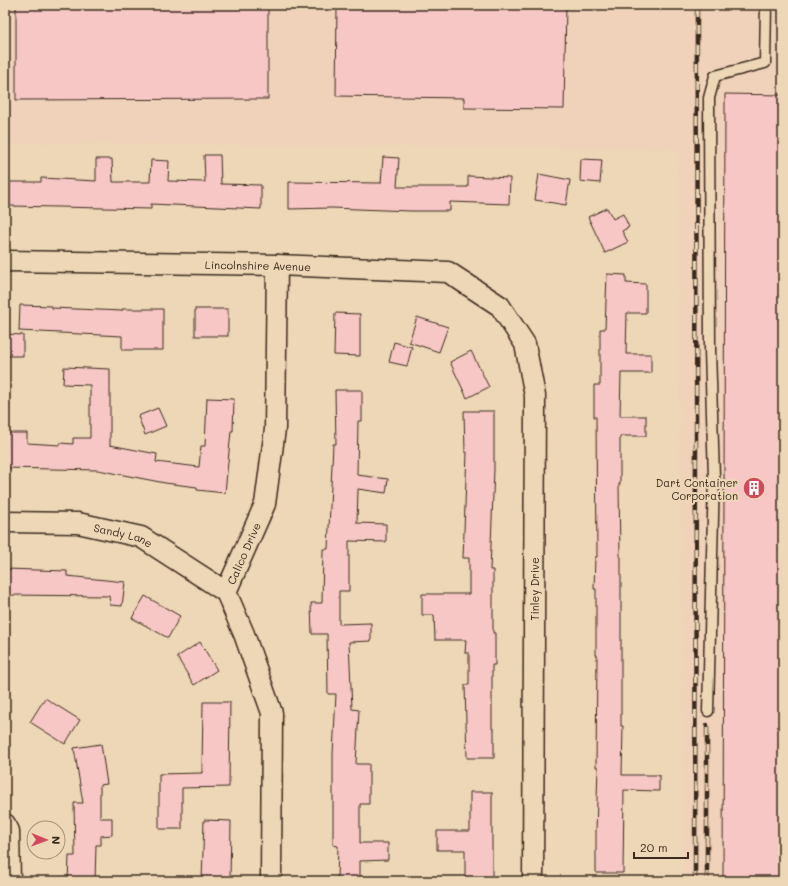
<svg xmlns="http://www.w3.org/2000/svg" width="788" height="886" font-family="Mali,sans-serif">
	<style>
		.built { fill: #f0d2ba }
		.building { fill: #f7c7c5; stroke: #3b2a1e }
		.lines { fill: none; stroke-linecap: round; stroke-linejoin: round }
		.lane-casing { stroke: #3b2a1e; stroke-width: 13 }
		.street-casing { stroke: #3b2a1e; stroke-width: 23 }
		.lane { stroke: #edd7b6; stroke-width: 10 }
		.street { stroke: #edd7b6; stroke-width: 20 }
		.rail-casing { stroke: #3b2a1e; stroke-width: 4.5 }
		.rail { stroke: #edd7b6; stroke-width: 3; stroke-dasharray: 9; stroke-linecap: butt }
		.labels { text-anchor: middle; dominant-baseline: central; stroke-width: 4; stroke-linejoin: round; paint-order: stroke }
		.street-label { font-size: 11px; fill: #3b2a1e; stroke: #edd7b6 }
		.poi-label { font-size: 11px; fill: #3b2a1e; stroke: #edd7b6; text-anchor: end }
	</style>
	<rect width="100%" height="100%" fill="#edd7b6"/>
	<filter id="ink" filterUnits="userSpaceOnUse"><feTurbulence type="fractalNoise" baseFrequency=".025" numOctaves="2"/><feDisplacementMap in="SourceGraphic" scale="8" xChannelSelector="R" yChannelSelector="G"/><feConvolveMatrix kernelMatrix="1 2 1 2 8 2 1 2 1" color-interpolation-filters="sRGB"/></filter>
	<g filter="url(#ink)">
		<polygon class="built" points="5,5 783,5 783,881 683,881 677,149 5,143"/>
		<g class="building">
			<polygon points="16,5 268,5 268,99 16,100"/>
			<polygon points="337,5 566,5 564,109 464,108 464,98 336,96"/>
			<polygon points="725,94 783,95 783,881 723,881"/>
			<polygon points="204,155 220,155 221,184 261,185 261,209 151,204 151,209 10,206 10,182 41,182 41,178 96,181 96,159 112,159 113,182 150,182 151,160 169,161 168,181 205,182"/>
			<polygon points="383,157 399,158 397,187 468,187 468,176 510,178 509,204 450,202 450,211 410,211 331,208 289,209 289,182 381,183"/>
			<polygon points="581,159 602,160 600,183 580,181"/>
			<polygon points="539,174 570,180 566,205 535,200"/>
			<polygon points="607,208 613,219 623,214 629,227 622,231 628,242 605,253 588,217"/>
			<polygon points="607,274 626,275 626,283 646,284 646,313 627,313 626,354 651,354 651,373 621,373 620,416 646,416 646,436 620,436 620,484 619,484 620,557 621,557 621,726 623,726 622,775 659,775 659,791 624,790 623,873 596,873 596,831 598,767 596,767 597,655 596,655 596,589 594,589 595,557 597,557 596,417 594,417 594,385 600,385 600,329 605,329"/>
			<polygon points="20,305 52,306 52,308 122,311 122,309 163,309 163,350 122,350 122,336 19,331"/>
			<rect x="195" y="309" width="33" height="27"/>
			<polygon points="335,313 360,314 360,356 334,355"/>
			<polygon points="417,317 448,327 439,352 409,342"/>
			<polygon points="6,334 23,335 23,356 6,356"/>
			<polygon points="394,342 412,347 407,366 389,362"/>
			<polygon points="471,351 489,387 467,398 450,362"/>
			<polygon points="64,367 110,369 110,445 157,454 156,462 199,467 201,446 205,446 207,398 234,399 233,431 231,431 225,493 197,490 197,487 165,483 98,470 6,468 7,433 27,433 27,443 60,445 60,443 73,444 73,438 90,438 90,385 63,384"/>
			<polygon points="335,390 362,390 362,421 358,421 357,475 388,479 386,493 358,489 357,523 386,524 386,542 349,541 349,591 339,591 339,624 371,623 371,641 349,642 352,709 359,710 356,764 369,764 369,804 360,804 360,843 388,843 388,860 360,861 360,881 337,881 338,846 333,845 333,754 336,694 328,694 327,634 312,634 311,603 322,603 323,549 328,549 333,444 336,444"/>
			<polygon points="158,408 166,426 145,435 138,416"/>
			<polygon points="464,411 494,411 494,469 490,570 493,570 493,633 495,633 495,665 492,665 492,729 494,729 494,758 467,758 465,685 469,685 469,653 465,653 466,640 435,640 434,615 422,615 422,594 469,594 469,558 463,558 467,452 465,452"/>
			<polygon points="5,569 67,571 67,576 125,582 122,606 110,605 109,596 5,595"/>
			<polygon points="145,596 180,616 168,638 132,618"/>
			<polygon points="200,642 217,670 194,685 177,657"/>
			<polygon points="45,698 80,720 65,744 30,722"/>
			<polygon points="203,702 230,702 229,787 182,788 182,829 159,829 159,774 202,773"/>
			<polygon points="101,744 107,784 100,785 100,818 112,818 112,835 101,836 101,845 96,845 95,881 68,881 69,856 75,856 74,803 83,803 74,748"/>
			<polygon points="470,792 492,792 492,877 465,877 465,850 437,850 437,831 470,831"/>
			<polygon points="204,820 231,821 230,881 202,881"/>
		</g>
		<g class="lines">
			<g class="lane-casing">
				<polyline id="lane" points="708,711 714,477 710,350 709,98 715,76 765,63 766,5"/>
			</g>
			<g class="street-casing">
				<g id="street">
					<path id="s1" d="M5 261 277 265 448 272 500 306 525 344 535 396 533 881"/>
					<path id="s2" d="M5 522 78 523 141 537 226 592"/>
					<polyline points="5,824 9,831 10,881"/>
					<path id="s3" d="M271 881 272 713 244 634 226 592 265 504 275 429 277 265"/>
				</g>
			</g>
			<use href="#lane" class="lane"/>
			<use href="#street" class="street"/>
			<g class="rail-casing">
				<g id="rail">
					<polyline points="695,881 697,5"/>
					<polyline points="707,881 707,725"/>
				</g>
			</g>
			<use href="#rail" class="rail"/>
		</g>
	</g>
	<defs>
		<g id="building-disc" transform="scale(1.15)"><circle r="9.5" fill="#d1495b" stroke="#edd7b6"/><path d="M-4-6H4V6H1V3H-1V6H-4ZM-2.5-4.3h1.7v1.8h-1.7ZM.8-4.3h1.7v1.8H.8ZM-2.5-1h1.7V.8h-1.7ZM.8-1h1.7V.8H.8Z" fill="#fff"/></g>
	</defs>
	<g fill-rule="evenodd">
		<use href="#building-disc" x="754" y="488"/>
	</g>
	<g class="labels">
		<g class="street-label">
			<text stroke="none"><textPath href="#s1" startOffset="253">Lincolnshire Avenue</textPath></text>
			<text stroke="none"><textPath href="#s2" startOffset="120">Sandy Lane</textPath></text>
			<text stroke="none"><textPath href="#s3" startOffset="340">Calico Drive</textPath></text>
			<text transform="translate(534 589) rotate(-90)">Tinley Drive</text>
		</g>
		<g class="poi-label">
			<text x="738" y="482">Dart Container<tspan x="738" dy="13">Corporation</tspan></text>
		</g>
	</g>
	<rect width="788" height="886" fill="none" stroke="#edd7b6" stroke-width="20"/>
	<rect x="10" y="10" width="768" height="866" fill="none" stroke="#3b2a1e" stroke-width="1.5" filter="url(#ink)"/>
	<g transform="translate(46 840) rotate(91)"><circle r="19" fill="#edd7b6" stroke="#a69279"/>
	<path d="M0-3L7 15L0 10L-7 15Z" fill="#d1495b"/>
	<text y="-6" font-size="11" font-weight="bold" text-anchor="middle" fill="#3b2a1e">N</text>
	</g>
	<path d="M634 852v6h54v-6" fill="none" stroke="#3b2a1e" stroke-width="2"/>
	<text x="640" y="852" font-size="12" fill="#3b2a1e" stroke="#edd7b6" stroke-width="3" paint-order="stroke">20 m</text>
</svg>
